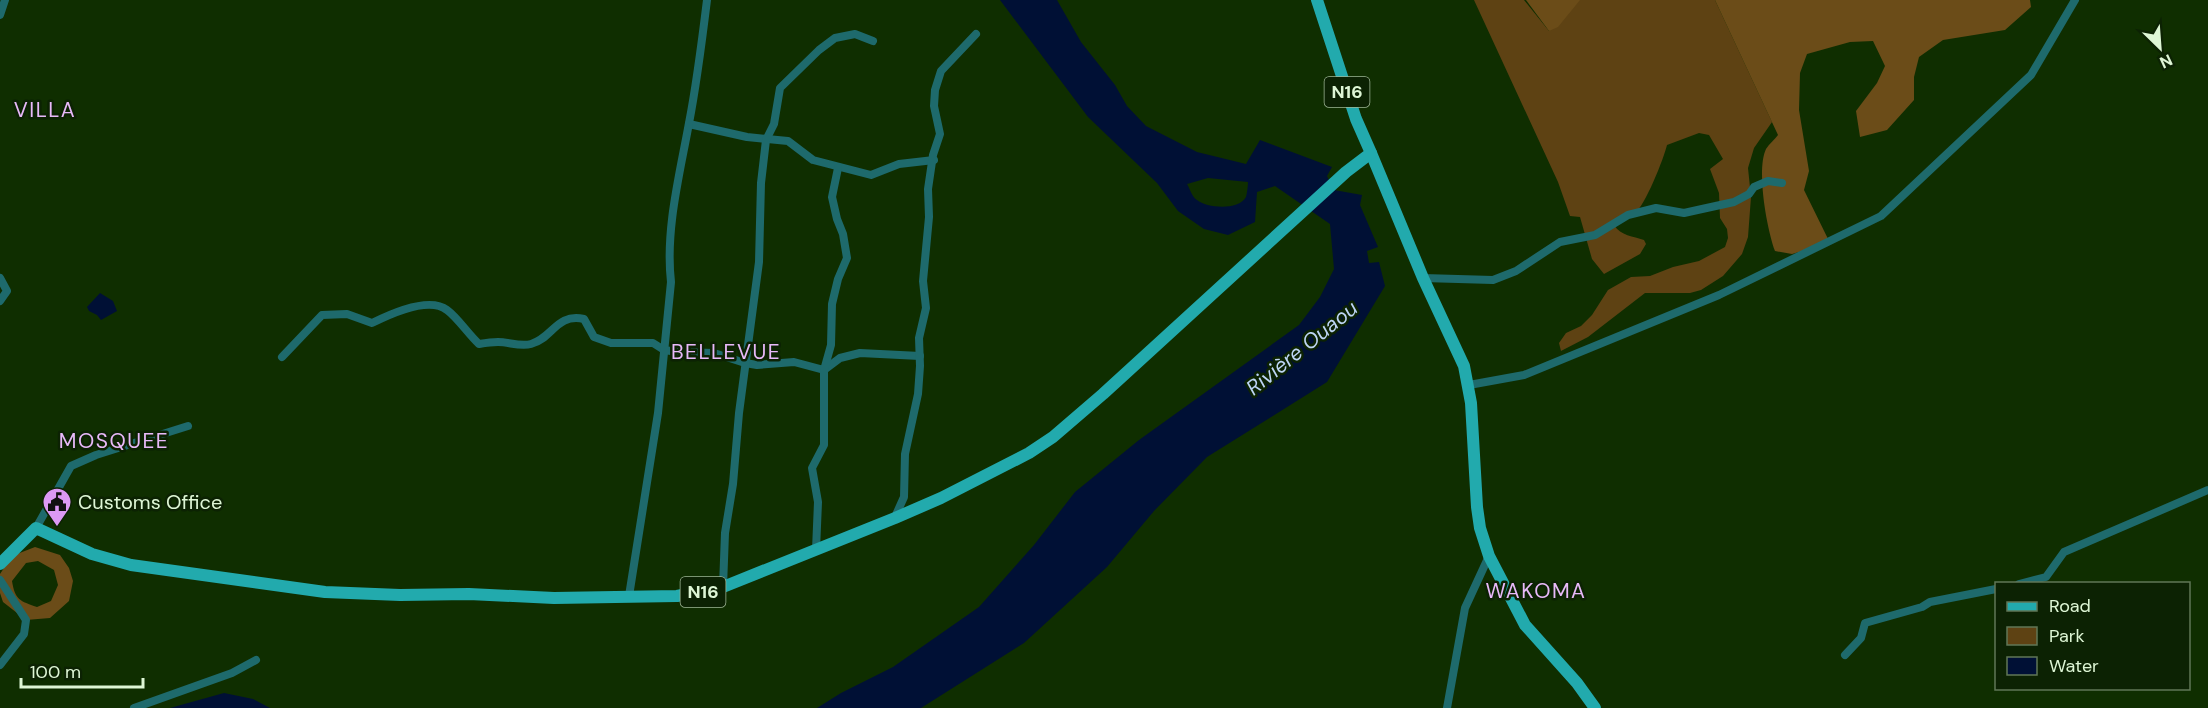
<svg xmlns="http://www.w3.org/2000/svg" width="2208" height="708" font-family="'DM Sans',sans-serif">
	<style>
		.green { fill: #5e4213 }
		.forest { fill: #6b4c18; fill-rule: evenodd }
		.water { fill: #001035; fill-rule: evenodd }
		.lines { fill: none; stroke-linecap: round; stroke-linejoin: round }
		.street { stroke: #1e6a6c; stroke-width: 8 }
		.primary { stroke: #22aaad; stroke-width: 12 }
		.labels { text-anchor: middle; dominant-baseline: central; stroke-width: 5; stroke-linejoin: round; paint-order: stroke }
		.shield { fill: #0c2203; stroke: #9fb696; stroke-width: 1.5 }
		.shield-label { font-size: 18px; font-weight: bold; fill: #def6d5 }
		.poi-label { font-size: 20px; fill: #def6d5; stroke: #0c2203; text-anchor: start }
		.neighbourhood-label { font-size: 21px; letter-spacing: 1.5px; fill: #e8b9f9; stroke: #0c2203 }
		.water-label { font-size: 21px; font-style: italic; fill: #bed5f5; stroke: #0c2203 }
	</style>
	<rect width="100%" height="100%" fill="#0f2e00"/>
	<path class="green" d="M1474 0H1524L1549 31 1576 0H1715L1772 122 1754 148 1748 168 1751 197 1748 237 1742 254 1723 276 1701 290 1690 293H1645L1588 337 1561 351 1559 343 1566 333 1581 326 1592 315 1608 290 1631 277 1650 276 1673 267 1699 261 1725 247 1728 238 1727 229 1720 218 1719 193 1710 169 1723 159 1709 135 1699 133 1667 145C1664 158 1645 206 1635 213 1629 218 1621 222 1614 225 1621 236 1633 236 1644 240L1646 244 1640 254 1604 274 1592 259 1580 217 1570 216 1558 182Z"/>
	<g class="forest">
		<polygon points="1526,0 1580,0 1558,27 1549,31"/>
		<path d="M1715 0H2030L2031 7 2005 30 1943 40 1919 57 1914 77V100L1887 130 1860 137 1856 111 1877 83 1885 66 1873 41 1850 42 1807 54 1800 73 1799 110 1809 171 1804 190 1830 243 1792 254 1775 251C1767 230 1756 170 1766 149 1769 144 1775 139 1778 135Z"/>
		<path d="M35 547 60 555 69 568 73 581 69 601 50 618 26 620 3 602 0 593V574L12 556ZM38 561 54 570 58 585 51 601 37 607C20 601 15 600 12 581L26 563Z"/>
	</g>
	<g class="water">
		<path d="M1000 0H1057L1081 42 1115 85 1127 106 1146 126 1197 152 1246 164 1260 140 1332 167 1327 176 1334 190 1362 195 1360 205 1378 247 1367 251 1369 263 1379 262 1385 286 1327 382 1207 457 1154 511 1107 567 1024 643 921 708H817L841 693 893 667 979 607 1034 545 1075 492 1139 440 1299 325 1320 297 1334 269 1330 224 1275 186 1257 192 1255 222 1228 235 1204 229 1178 211 1157 183 1088 117ZM1208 178 1248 182C1248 186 1247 193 1246 197 1238 211 1207 208 1197 200 1192 197 1190 189 1187 184Z"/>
		<polygon points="100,293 113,301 117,311 101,320 97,315 89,311 87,307"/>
		<polygon points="224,693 253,699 270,708 170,708"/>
	</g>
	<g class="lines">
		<g class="street">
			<polyline points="0,15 5,0"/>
			<polyline points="689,124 747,137 788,141 813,160 871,175 899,164 934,160"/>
			<polyline points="0,278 7,291 0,301"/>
			<polyline points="1423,278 1493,280 1516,271 1560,242 1595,235 1628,215 1656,208 1684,213 1702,209 1734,202 1749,194 1754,187 1768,181 1782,183"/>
			<path d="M282 357 322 315 347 314 372 323C390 314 429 296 447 310 458 318 468 334 479 344 485 343 492 342 498 342 509 342 520 347 531 344 553 338 556 313 584 319L594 337 611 343H653L664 350 678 352 714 353 745 363 757 365 794 362 824 370 840 358 860 353 920 356"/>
			<polyline points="1469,385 1524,375 1719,295 1881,216 2031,75 2075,0"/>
			<polyline points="895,517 904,497 905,454 918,394 920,366 919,338 926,308 923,281 929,217 928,189 933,155 940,134 934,106 935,90 941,71 976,34"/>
			<polyline points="36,528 71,466 96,455 188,426"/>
			<polyline points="816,550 818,502 812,468 824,445 824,370 831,345 832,304 838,279 847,258 843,234 837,219 832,197 838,168"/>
			<polyline points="0,580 26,620 24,634 0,665"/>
			<polyline points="2019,584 2046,577 2064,552 2208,490"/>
			<polyline points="723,587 725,533 733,484 739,413 759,262 761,183 766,140 774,124 780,88 819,50 835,38 855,34 873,41"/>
			<path d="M629 596 658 413 671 282C665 230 680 173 689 123 697 82 702 41 707 0"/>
			<polyline points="1845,655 1861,638 1865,623 1922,607 1930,602 1996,589"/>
			<polyline points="134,708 232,673 256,660"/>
			<polyline points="1447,708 1465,608 1489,556"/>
		</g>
		<g class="primary">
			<polyline points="1371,153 1423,278 1464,366 1471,403 1477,507 1480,528 1489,556 1525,625 1577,683 1595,708"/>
			<polyline points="0,564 36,528 92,554 131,565 325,592 400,595 469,594 554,598 677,596 723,587 895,518 941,498 1029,453 1053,437 1103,394 1346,172 1371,153 1356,119 1317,0"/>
		</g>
	</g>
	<defs>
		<g id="civic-pin" transform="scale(1.5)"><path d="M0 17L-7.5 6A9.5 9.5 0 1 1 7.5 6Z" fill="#dc99f4" stroke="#0c2203"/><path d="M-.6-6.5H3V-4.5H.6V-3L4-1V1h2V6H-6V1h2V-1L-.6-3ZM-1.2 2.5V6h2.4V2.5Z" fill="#111"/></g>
	</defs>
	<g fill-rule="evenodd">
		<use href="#civic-pin" x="57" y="502"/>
	</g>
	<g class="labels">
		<g class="shield">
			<rect x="1324.5" y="77" width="45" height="30" rx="4.5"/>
			<rect x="680.5" y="577" width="45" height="30" rx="4.5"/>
		</g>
		<g class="shield-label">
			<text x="1347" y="92">N16</text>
			<text x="703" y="592">N16</text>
		</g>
		<g class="poi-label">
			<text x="78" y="502">Customs Office</text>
		</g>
		<g class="neighbourhood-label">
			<text x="45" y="110">VILLA</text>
			<text x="726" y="352">BELLEVUE</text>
			<text x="114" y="441">MOSQUEE</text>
			<text x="1536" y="591">WAKOMA</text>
		</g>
		<g class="water-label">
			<text transform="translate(1302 348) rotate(-39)">Rivière Ouaou</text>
		</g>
	</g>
	<rect x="1995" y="582" width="195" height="108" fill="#0c2203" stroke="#607757" stroke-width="1.5"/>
	<rect x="2007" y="602" width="30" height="9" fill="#22aaad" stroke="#607757" stroke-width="1.5"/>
	<text x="2049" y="612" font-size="18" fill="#def6d5">Road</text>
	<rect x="2007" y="627" width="30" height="18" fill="#5e4213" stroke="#607757" stroke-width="1.5"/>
	<text x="2049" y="642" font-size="18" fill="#def6d5">Park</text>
	<rect x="2007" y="657" width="30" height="18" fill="#001035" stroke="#607757" stroke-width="1.5"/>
	<text x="2049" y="672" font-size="18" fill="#def6d5">Water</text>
	<g transform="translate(2160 48) rotate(155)" stroke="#0c2203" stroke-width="4.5" paint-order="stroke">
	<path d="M0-4.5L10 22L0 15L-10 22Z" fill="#def6d5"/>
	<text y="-9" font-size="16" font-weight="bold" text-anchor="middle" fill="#def6d5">N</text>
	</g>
	<path d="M21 678v9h122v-9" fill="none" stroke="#def6d5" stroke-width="3"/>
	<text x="30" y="678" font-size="18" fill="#def6d5" stroke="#0c2203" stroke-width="4.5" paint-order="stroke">100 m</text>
</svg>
